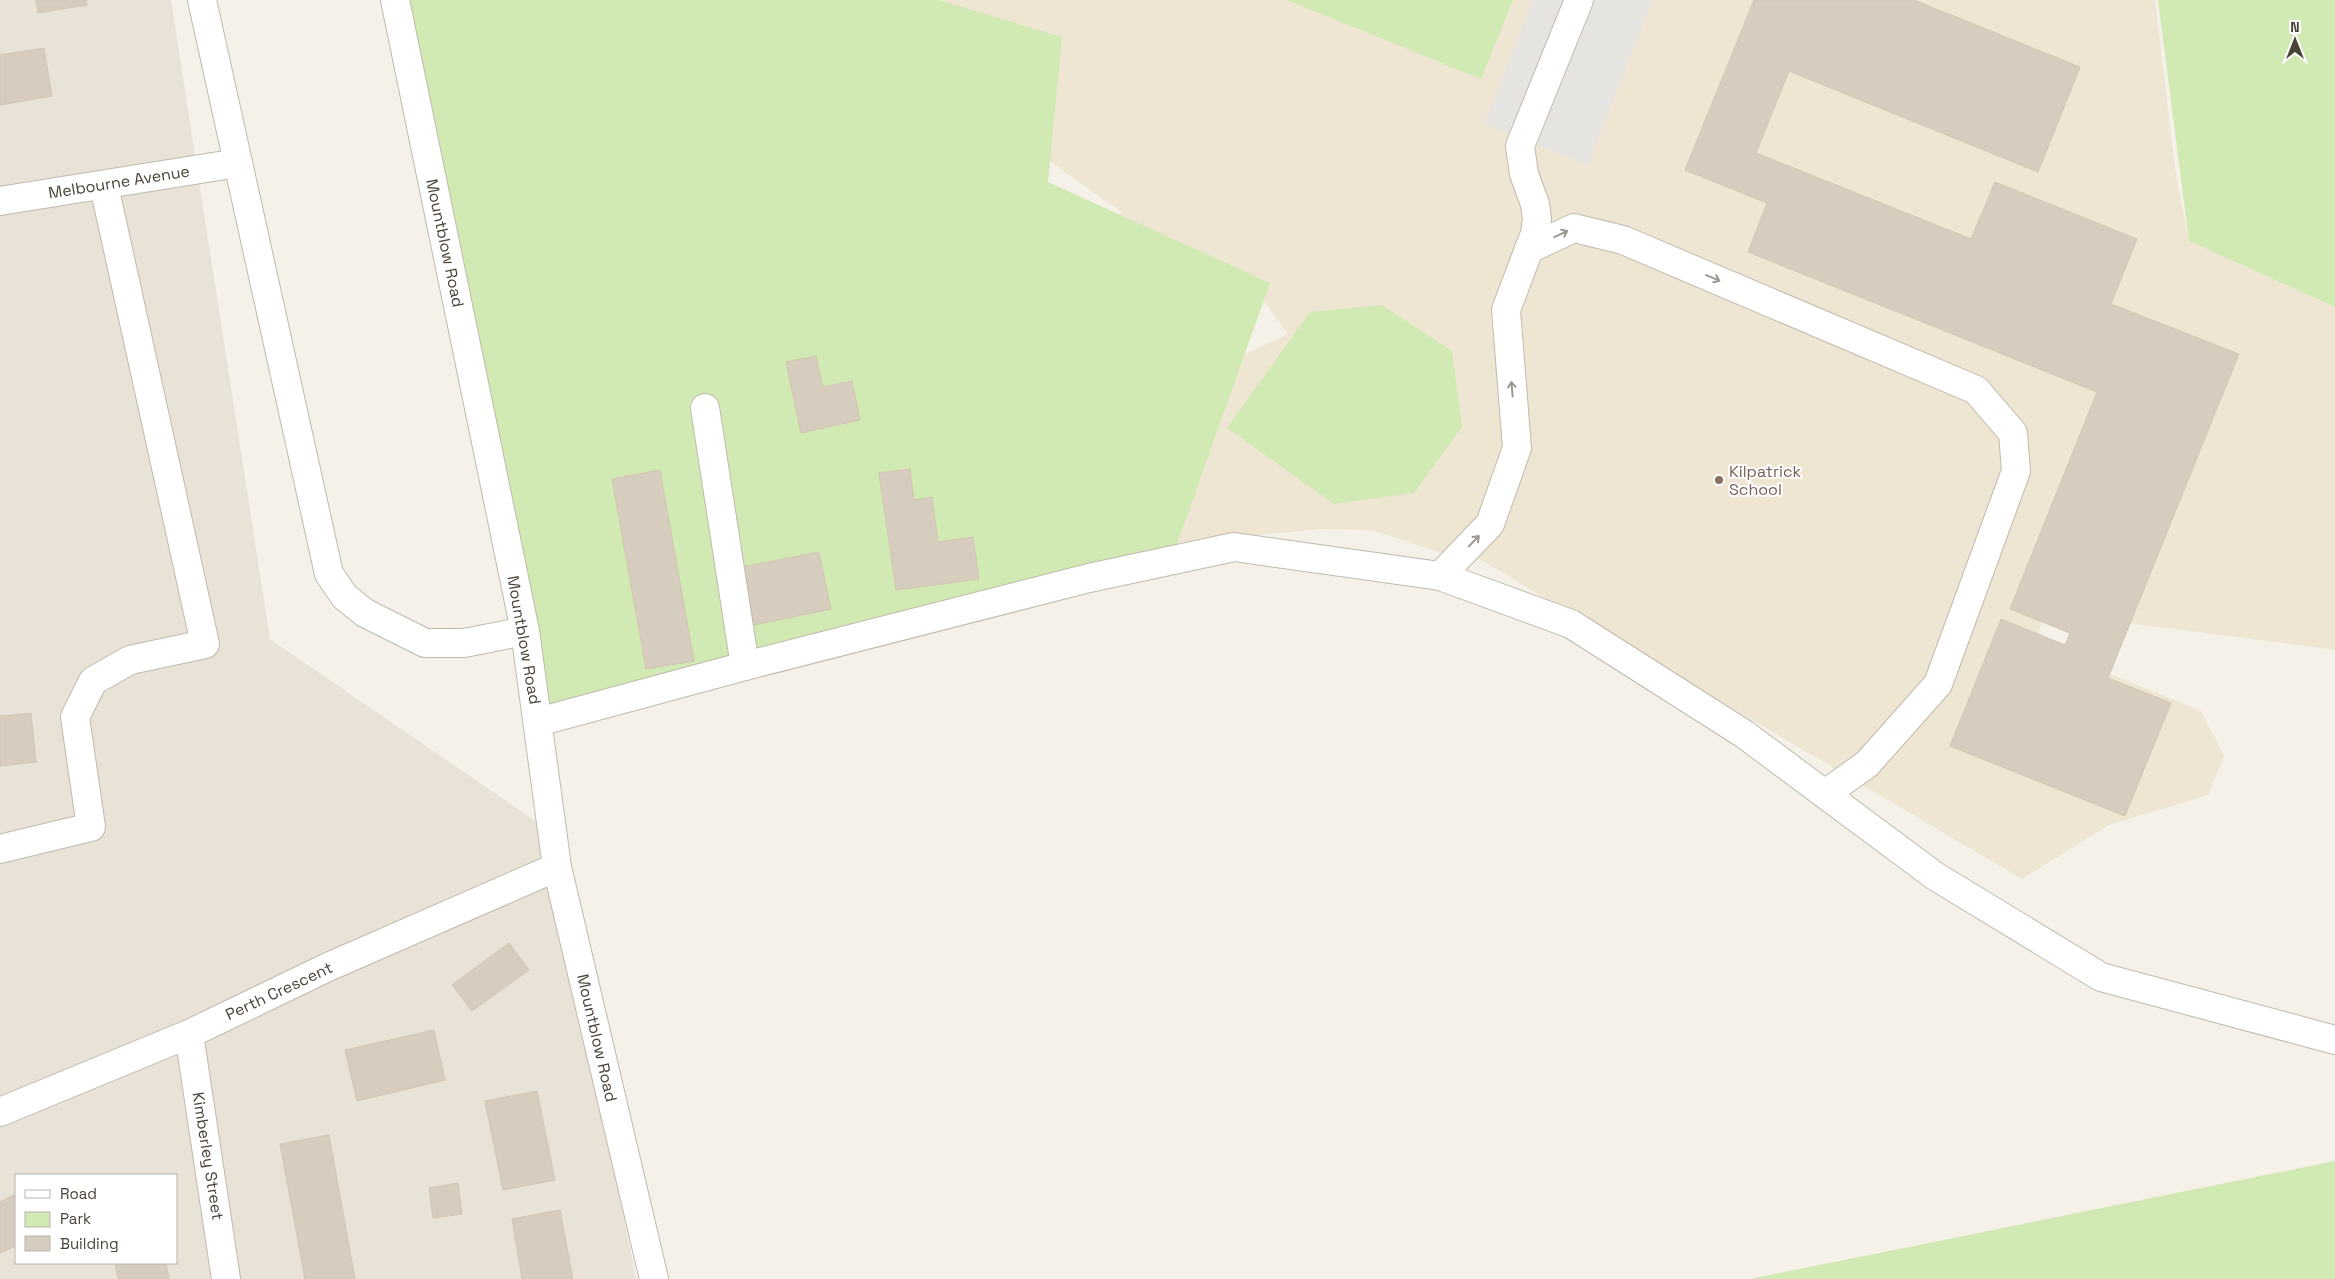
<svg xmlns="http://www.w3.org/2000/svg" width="2335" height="1279" font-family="'Space Grotesk',sans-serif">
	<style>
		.residential { fill: #e9e3d7; fill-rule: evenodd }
		.education { fill: #eee6d3 }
		.green { fill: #d1e9b2 }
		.parking { fill: #e6e4e1 }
		.building { fill: #d7cdbe; stroke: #d2c5b1 }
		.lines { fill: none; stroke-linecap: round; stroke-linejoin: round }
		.minor-casing { stroke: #c1b9ac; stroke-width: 30 }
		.minor { stroke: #fff; stroke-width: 28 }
		.oneway { stroke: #9b9791 }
		.education-dot { fill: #8d6e63; stroke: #fff; stroke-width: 2 }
		.labels { text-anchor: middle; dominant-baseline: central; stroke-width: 4; stroke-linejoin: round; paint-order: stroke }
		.street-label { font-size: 16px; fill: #494237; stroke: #fff }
		.education-label { font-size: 16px; fill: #785e54; stroke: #fff; text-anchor: start }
	</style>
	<rect width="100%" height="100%" fill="#f5f1e9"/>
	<path class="residential" d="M0 0H171L270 639 547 829 636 1279H0ZM16 1175H176V1263H16Z"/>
	<polygon class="education" points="873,0 2155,0 2176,176 2189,241 2335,307 2335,650 2121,622 2050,601 2034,643 2201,711 2224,756 2208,795 2109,825 2022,879 1469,553 1448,555 1371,530 1321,529 1133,547 1082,431 1288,334 1246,277 1114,222 1121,212 1009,132"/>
	<g class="green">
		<polygon points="395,0 939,0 1062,37 1048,182 1270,283 1177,544 1089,578 538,722"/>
		<polygon points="1287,0 1513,0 1481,79"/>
		<polygon points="2158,0 2335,0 2335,307 2189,241"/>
		<polygon points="1382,305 1452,351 1462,427 1414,493 1334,504 1227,428 1310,312"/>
		<polygon points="2335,1161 2335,1279 1750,1279"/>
	</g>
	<polygon class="parking" points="1533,0 1653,0 1588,165 1484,124"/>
	<g class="building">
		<polygon points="36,0 86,0 87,5 38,13"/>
		<polygon points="1754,0 1914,0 2080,67 2038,172 1789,71 1756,153 1971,239 1995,182 2137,239 2111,304 2239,354 2108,678 2171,703 2125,816 1950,746 2001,619 2065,645 2070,633 2010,609 2097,392 1748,252 1767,203 1685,170"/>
		<polygon points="44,48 52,96 0,105 0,55"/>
		<polygon points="816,356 823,387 852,381 860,420 801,433 786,362"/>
		<polygon points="910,469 914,500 932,497 938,542 973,537 979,579 896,590 879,473"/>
		<polygon points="660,470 694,661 646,669 612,479"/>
		<polygon points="819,552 831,609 754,625 742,567"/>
		<polygon points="31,713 36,762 0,766 0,716"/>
		<polygon points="509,943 529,970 472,1011 452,985"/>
		<polygon points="434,1030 445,1080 357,1101 345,1050"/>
		<polygon points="537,1091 555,1180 503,1190 485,1101"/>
		<polygon points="329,1135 355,1279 305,1279 280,1144"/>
		<polygon points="458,1183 462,1214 433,1218 429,1188"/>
		<polygon points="16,1194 16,1246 0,1253 0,1202"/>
		<polygon points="560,1210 573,1279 522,1279 512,1219"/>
		<polygon points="115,1263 166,1263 169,1279 118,1279"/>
	</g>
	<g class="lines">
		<g class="minor-casing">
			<g id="minor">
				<polyline points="202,0 329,574 345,597 365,613 425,643 464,643 525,631"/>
				<polyline points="395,0 525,631 557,867 654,1279"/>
				<polyline points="0,201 238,163"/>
				<polyline points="1529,249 1535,234 1537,219 1535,204 1524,174 1520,146 1579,0"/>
				<polyline points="705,408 745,666"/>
				<polyline points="1440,576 1490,524 1517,448 1506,310 1529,249 1574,228 1623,240 1976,390 2013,433 2016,471 1938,684 1867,764 1825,794"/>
				<polyline points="538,722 745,666 1089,578 1234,547 1440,576 1571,624 1744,734 1935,876 2101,977 2335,1040"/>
				<polyline points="0,849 91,827 75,717 93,681 130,660 205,644 104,186"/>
				<polyline points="189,1034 226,1279"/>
				<polyline points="0,1112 189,1034 328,967 557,867"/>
			</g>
		</g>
		<use href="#minor" class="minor"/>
	</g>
	<defs><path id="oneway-shaft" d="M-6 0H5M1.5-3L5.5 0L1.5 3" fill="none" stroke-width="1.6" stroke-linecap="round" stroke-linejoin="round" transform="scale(1.25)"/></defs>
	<g class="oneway">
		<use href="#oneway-shaft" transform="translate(1561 234) rotate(-25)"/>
		<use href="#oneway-shaft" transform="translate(1713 278) rotate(23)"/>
		<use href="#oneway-shaft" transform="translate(1512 389) rotate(-95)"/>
		<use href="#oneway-shaft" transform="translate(1474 541) rotate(-46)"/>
	</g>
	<circle class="education-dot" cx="1719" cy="480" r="5"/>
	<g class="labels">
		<g class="street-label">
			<text transform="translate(119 182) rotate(-9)">Melbourne Avenue</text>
			<text transform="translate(445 243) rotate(78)">Mountblow Road</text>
			<text transform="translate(524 640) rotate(80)">Mountblow Road</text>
			<text transform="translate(279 991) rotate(-25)">Perth Crescent</text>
			<text transform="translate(597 1038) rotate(77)">Mountblow Road</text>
			<text transform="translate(208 1156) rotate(81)">Kimberley Street</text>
		</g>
		<g class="education-label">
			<text x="1729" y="471">Kilpatrick<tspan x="1729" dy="18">School</tspan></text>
		</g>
	</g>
	<rect x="15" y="1174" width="162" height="90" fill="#ffffff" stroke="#b6b3af"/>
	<rect x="25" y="1190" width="25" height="8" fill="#ffffff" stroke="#b6b3af"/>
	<text x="60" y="1199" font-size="15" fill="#494237">Road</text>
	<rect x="25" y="1212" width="25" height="15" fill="#d1e9b2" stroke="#b6b3af"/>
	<text x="60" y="1224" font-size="15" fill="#494237">Park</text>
	<rect x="25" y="1236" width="25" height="15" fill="#d7cdbe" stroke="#b6b3af"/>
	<text x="60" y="1249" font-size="15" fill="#494237">Building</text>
	<g transform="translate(2295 40)" stroke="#ffffff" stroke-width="4" paint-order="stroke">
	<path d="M0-4L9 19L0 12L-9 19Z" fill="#494237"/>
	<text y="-8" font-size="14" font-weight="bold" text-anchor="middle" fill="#494237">N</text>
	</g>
</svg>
